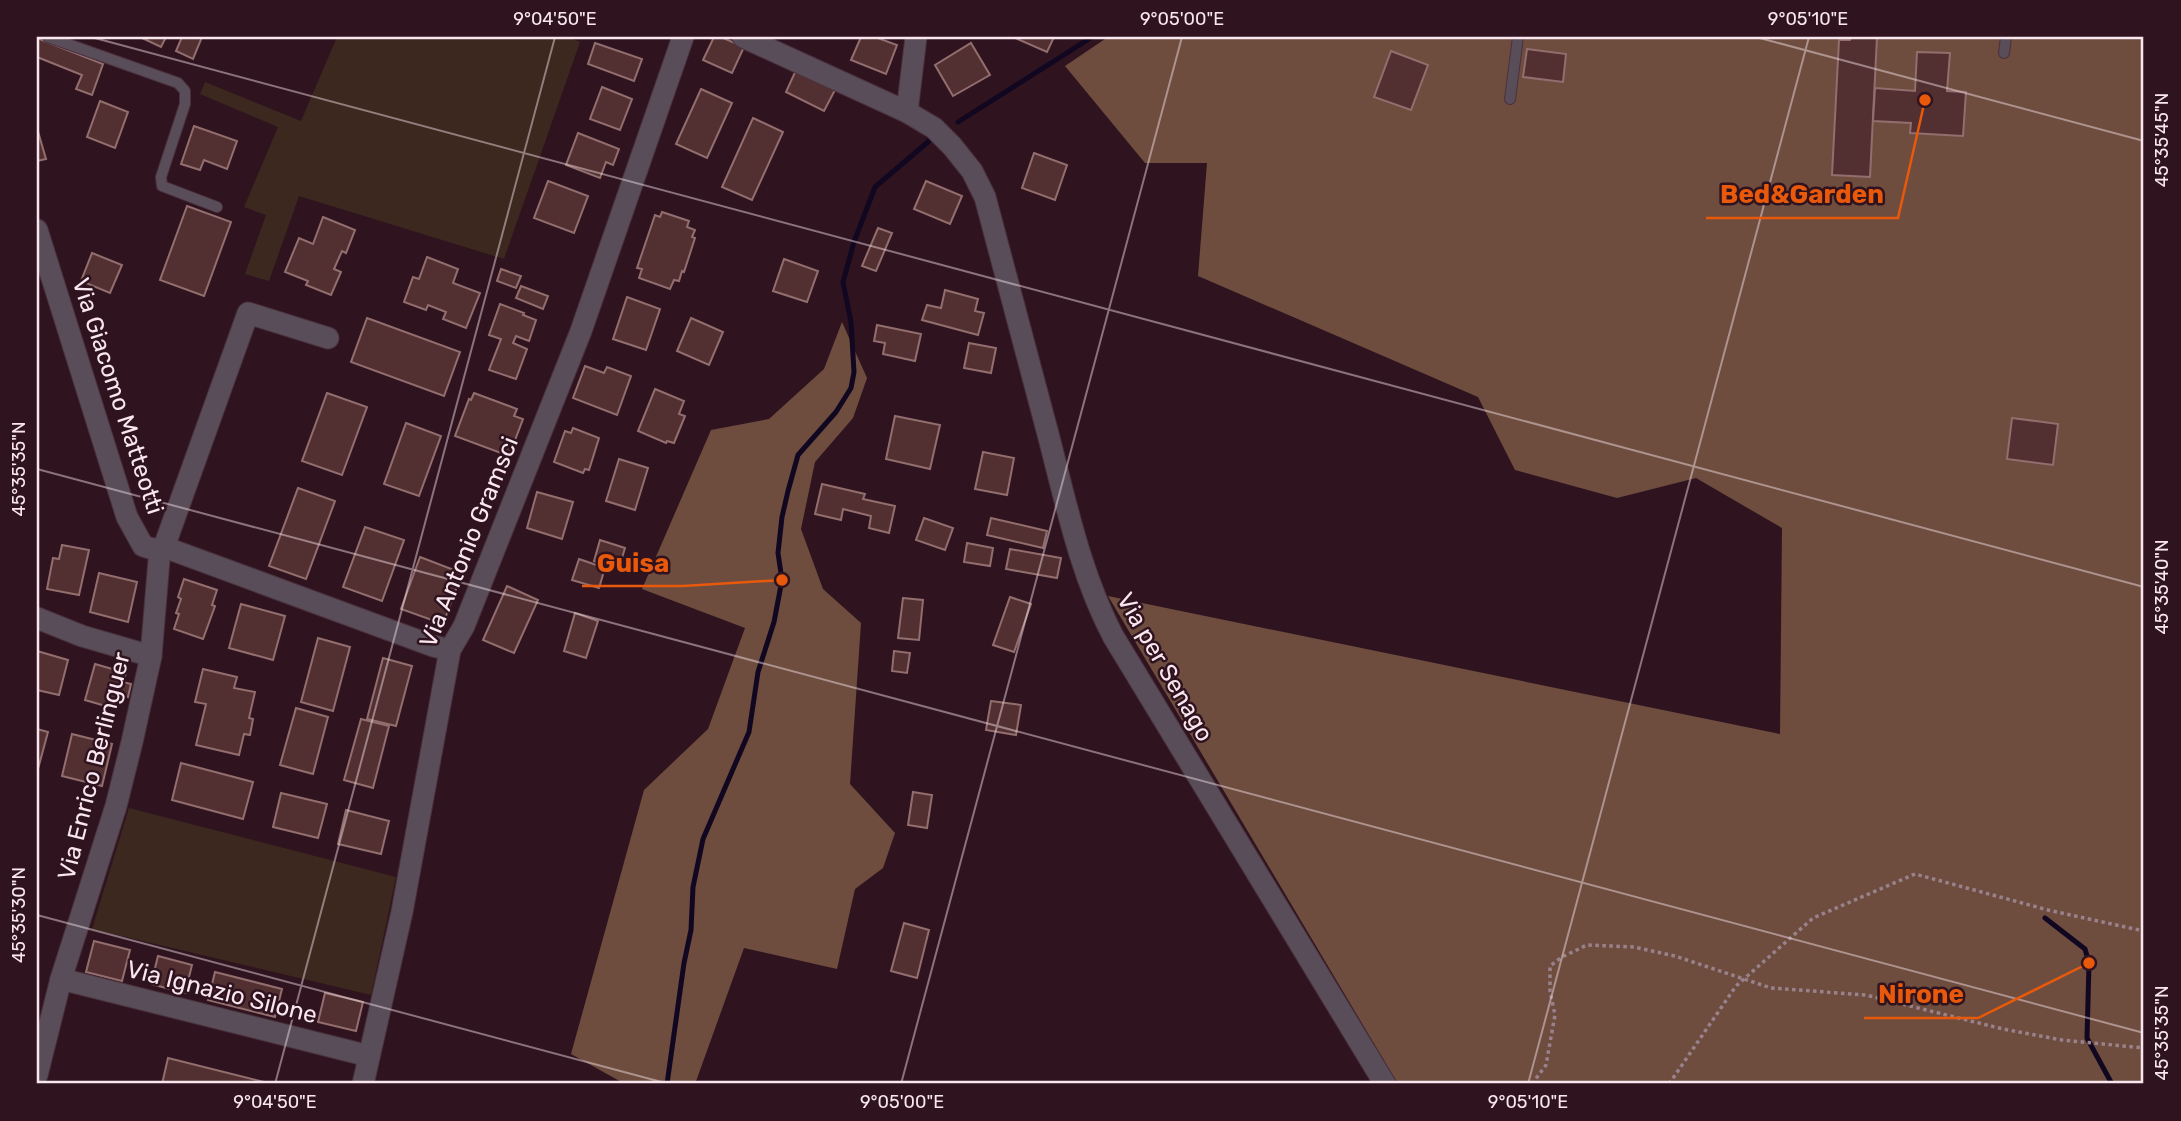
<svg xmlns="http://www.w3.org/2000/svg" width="2181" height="1121" font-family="Rubik,sans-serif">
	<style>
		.green { fill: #3c281f }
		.forest { fill: #6e4d3f }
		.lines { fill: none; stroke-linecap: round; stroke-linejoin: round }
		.stream { stroke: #110720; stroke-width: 5 }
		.building { fill: #523031; stroke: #936e6e; stroke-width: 2 }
		.service-casing { stroke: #4b313d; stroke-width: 12 }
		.minor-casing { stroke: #4b313d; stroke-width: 23 }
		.path { stroke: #99828c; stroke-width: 3.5; stroke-dasharray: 3.5 3.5; stroke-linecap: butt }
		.service { stroke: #584d58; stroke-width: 10 }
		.minor { stroke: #584d58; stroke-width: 21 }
		.ticks { fill: none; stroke: #fae6ee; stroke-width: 2; stroke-opacity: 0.45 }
		.labels { text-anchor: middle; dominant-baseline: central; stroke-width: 5; stroke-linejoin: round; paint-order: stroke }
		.street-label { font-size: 24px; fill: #fae6ee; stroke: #2f1420 }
		.leader { fill: none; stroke: #e8590c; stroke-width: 2.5 }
		.callout-dot { fill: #e8590c; stroke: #2f1420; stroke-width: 2.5 }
		.callout-label { font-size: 26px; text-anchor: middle; font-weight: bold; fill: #e8590c; stroke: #2f1420; stroke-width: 5; stroke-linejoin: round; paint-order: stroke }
		.neatline { fill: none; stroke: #fae6ee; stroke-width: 2.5 }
		.ticks-label { font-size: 18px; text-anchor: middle; fill: #fae6ee }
	</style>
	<rect width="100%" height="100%" fill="#2f1420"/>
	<g class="green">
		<polygon points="337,37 568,37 580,42 504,259 299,196 269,281 245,274 266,215 244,207 278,127 200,94 205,82 301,121"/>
		<polygon points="129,808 396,877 371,995 92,929"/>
	</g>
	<g class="forest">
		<polygon points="1108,37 2144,37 2144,1084 1398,1084 1108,596 1780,734 1782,528 1696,478 1617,498 1515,470 1478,397 1198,276 1207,163 1145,163 1065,66"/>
		<polygon points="842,322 867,378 853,418 815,462 801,529 823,589 861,623 850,784 895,833 883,868 855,889 837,969 744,948 695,1084 625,1084 571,1054 644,790 708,729 745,628 642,589 711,430 769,419 824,369"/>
	</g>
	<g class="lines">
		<g class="stream">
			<polyline points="958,122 1092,37"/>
			<polyline points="2045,918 2085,949 2089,963 2087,1038 2112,1084"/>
			<polyline points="667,1084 684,963 691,930 693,887 703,839 749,732 758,672 774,622 782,580 778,553 782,517 788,491 798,455 836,412 851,388 854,372 851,322 843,282 854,242 875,187 929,141"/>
		</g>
	</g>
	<g class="building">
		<polygon points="140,37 166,37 161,47"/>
		<polygon points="182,37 202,37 193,59 176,51"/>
		<polygon points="714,37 721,37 744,47 732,73 703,60"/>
		<polygon points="861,37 875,37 897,45 886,74 851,60"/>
		<polygon points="1013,37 1054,37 1047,52"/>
		<polygon points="1851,37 1877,37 1870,177 1832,175 1839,40 1850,40"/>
		<polygon points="37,38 103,64 92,95 76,89 82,75 37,57"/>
		<polygon points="595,43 642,59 634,81 588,64"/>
		<polygon points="971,43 990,75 953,96 935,65"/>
		<polygon points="1527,49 1566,54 1563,82 1523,77"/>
		<polygon points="1391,51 1428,65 1411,110 1374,97"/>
		<polygon points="1917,52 1950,53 1947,91 1966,92 1963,136 1910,133 1911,123 1873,121 1875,88 1915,91"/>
		<polygon points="796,70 835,90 824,111 786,92"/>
		<polygon points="602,87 632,99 620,130 590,119"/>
		<polygon points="701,89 732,103 707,158 676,144"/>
		<polygon points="100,101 128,112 115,148 87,137"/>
		<polygon points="753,118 783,132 752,200 722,187"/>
		<polygon points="194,126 237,141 227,169 204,160 200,170 181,164"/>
		<polygon points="37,128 46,159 37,161"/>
		<polygon points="578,133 619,149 613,165 606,162 600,178 566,165"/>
		<polygon points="1034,153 1067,165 1055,200 1022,188"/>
		<polygon points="548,181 588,196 574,233 534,218"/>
		<polygon points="926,181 962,196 950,224 914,209"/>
		<polygon points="187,206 231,222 204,296 160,280"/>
		<polygon points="662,212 689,221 687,227 695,230 692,237 695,238 684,272 682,271 679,281 674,280 670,289 639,278 642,269 637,268 655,215 660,217"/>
		<polygon points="323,217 355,230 346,253 342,251 334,269 341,272 331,295 306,285 308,281 285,272 299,238 313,244"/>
		<polygon points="878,228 892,233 876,271 862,266"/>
		<polygon points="92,253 122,265 110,293 81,281"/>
		<polygon points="427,257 458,269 453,283 480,293 466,328 443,319 446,312 428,305 426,310 404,302 413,277 419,279"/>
		<polygon points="784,259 818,271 807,302 773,291"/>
		<polygon points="501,269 521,276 516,288 497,281"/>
		<polygon points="521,286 548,296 543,309 516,298"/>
		<polygon points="945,290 978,299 975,311 984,313 978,335 922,320 927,305 941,308"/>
		<polygon points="627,297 660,309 646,350 613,339"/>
		<polygon points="500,304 524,313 523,315 536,320 529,341 516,336 513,343 527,349 516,379 489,370 501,339 489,335"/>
		<polygon points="367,318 460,352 444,396 351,362"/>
		<polygon points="691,318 723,332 709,365 677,351"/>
		<polygon points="877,325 921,334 915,361 883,354 885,343 874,341"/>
		<polygon points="969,343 996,348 991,373 964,368"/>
		<polygon points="585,366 604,373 607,367 631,376 617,415 573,398"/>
		<polygon points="655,389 684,401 679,414 685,416 674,443 667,441 666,443 638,431"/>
		<polygon points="327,393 367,407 342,475 302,461"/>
		<polygon points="474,393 517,409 514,416 523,419 509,456 455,436 469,399 471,400"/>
		<polygon points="895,416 940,425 930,469 886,459"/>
		<polygon points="2012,418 2058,424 2053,465 2007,459"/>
		<polygon points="406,423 441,436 419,496 384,484"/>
		<polygon points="573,428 599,438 589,470 585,469 583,473 554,462 565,431 571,433"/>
		<polygon points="983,452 1014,458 1007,495 975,489"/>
		<polygon points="619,459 648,468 635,510 606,501"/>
		<polygon points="822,484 865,494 863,499 895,506 889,533 869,528 871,516 843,509 841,520 815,514"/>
		<polygon points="298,488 335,501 306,579 269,566"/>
		<polygon points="537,492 573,502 562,539 527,528"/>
		<polygon points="924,518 953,528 945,550 916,540"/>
		<polygon points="991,518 1047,531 1043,548 987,535"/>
		<polygon points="365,527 404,540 382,601 343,587"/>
		<polygon points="600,540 625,548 619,568 594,561"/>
		<polygon points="967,543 993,548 990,566 964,562"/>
		<polygon points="62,545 89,550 79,595 47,589 53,558 59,559"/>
		<polygon points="1010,549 1061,558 1057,578 1006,569"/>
		<polygon points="420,557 462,573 443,624 401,609"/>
		<polygon points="579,559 605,568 599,588 572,580"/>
		<polygon points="99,573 137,582 128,622 90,612"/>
		<polygon points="184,579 217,590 212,605 215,606 203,639 174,629 179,614 176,613 181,599 178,597"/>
		<polygon points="507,586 538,600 514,653 483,640"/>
		<polygon points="1010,597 1031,604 1014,652 993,645"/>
		<polygon points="903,598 923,600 919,640 898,638"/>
		<polygon points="241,604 285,616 273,660 229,648"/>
		<polygon points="575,613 598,621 586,658 564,651"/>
		<polygon points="318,638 350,647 333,711 301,702"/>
		<polygon points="37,651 68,660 59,695 37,690"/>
		<polygon points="894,651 910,653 907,673 892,671"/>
		<polygon points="383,658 412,666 396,726 367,719"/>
		<polygon points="95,664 126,673 123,682 131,684 128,697 120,695 116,709 85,700"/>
		<polygon points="203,669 237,677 234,688 255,692 249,718 253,719 250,735 244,734 239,755 196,745 206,704 195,702"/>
		<polygon points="991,701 1021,705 1016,735 986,730"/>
		<polygon points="296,708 328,717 313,774 280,765"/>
		<polygon points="361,719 389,726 373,788 344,780"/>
		<polygon points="37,729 48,732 38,769 37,769"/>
		<polygon points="72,734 112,744 102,786 62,776"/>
		<polygon points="181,763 253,782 243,819 172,800"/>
		<polygon points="913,792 932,795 927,828 908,825"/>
		<polygon points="281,793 327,804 318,838 273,827"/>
		<polygon points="346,810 389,821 381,854 338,844"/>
		<polygon points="904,923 929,930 917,978 891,971"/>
		<polygon points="94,941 130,950 122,981 86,972"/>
		<polygon points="158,956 192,965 185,993 151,984"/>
		<polygon points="215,972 282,989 275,1017 208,1000"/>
		<polygon points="325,993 363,1002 356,1031 318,1022"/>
		<polygon points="168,1058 272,1084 162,1084"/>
	</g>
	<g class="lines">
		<g class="service-casing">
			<g id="service">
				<polyline points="48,37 178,83 185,91 185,104 161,177 162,186 217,207"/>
				<polyline points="2004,53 2006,37"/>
				<polyline points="1510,99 1518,37"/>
			</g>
		</g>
		<g class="minor-casing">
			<g id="minor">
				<path d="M743 37 907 112 934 128 952 146 972 171 985 197C1006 276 1027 355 1048 434 1066 503 1080 573 1113 636L1385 1084"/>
				<polyline points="907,112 916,37"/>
				<polyline points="37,230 127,517 143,546 153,549 164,547 433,646 450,650"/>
				<polyline points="164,547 248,313 328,338"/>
				<polyline points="37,618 82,636 151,656"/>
				<polyline points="61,979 369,1056"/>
				<polyline points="37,1075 61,979 116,806 132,742 151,656 160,548"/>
				<polyline points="363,1084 402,912 450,650 464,626 581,331 683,37"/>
			</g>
		</g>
		<g class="path">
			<polyline points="1532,1084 1546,1065 1555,1015 1550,991 1550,966 1562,957 1587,945 1634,947 1675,956 1771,988 1866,995 2003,1029 2062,1040 2144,1048"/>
			<polyline points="1669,1084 1736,986 1813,918 1915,874 2048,910 2144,931"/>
		</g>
		<use href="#service" class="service"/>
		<use href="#minor" class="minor"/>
	</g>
	<path class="ticks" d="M91 37 2144 587M1756 37 2144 141M37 469 2144 1033M37 915 669 1084M275 1084 555 37M901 1084 1182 37M1528 1084 1809 37"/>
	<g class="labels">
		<g class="street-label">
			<text transform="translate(118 396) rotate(72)">Via Giacomo Matteotti</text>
			<text transform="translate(469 542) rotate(-68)">Via Antonio Gramsci</text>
			<text transform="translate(1165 667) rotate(60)">Via per Senago</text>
			<text transform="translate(94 766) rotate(-76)">Via Enrico Berlinguer</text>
			<text transform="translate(222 992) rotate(14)">Via Ignazio Silone</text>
		</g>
	</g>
	<path class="leader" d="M1925 100L1898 218H1706M782 580L683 586H582M2089 963L1978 1018H1864"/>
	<g class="callout-dot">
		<circle cx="1925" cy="100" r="7"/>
		<circle cx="782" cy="580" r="7"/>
		<circle cx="2089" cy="963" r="7"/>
	</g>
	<g class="callout-label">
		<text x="1802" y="203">Bed&amp;Garden</text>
		<text x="633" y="572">Guisa</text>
		<text x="1921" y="1003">Nirone</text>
	</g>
	<rect width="2181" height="1121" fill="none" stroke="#2f1420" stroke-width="77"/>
	<rect x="38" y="38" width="2104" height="1044" class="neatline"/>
	<g class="ticks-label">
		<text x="555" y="25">9°04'50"E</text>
		<text x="1182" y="25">9°05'00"E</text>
		<text x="1808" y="25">9°05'10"E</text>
		<text transform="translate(2162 140) rotate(-90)" y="6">45°35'45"N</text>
		<text transform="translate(19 469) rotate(-90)" y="6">45°35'35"N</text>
		<text transform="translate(2162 587) rotate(-90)" y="6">45°35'40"N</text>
		<text transform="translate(19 915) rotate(-90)" y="6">45°35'30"N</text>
		<text transform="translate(2162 1033) rotate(-90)" y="6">45°35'35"N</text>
		<text x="275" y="1108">9°04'50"E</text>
		<text x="902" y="1108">9°05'00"E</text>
		<text x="1528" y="1108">9°05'10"E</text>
	</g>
</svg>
